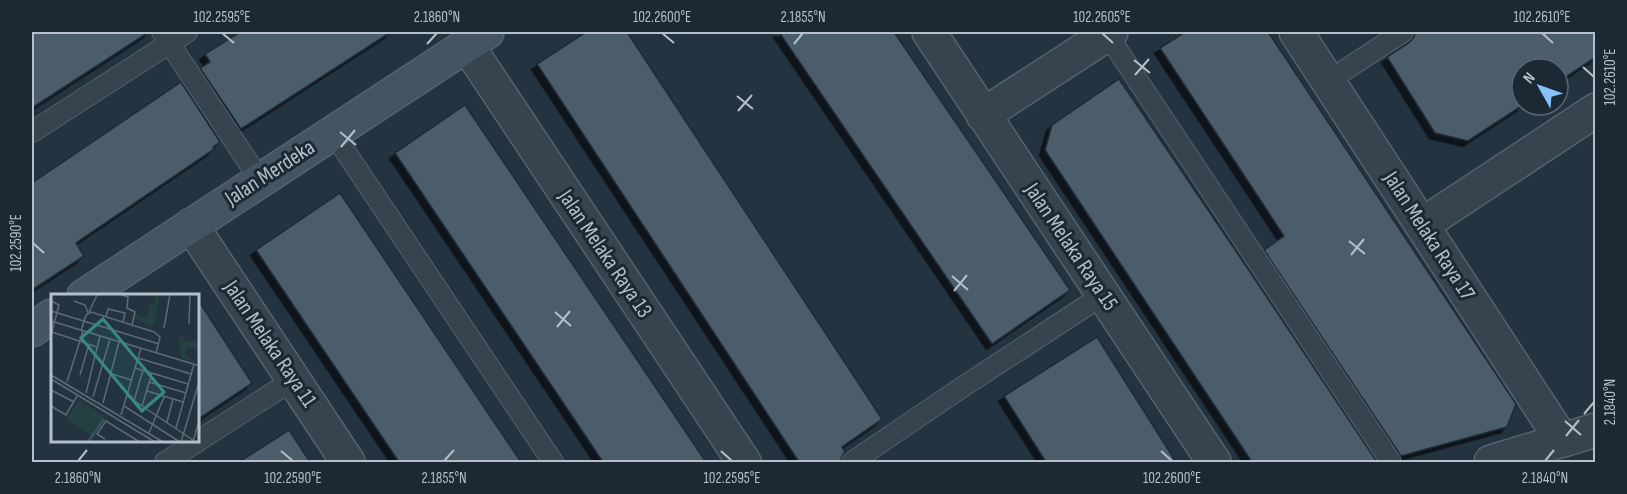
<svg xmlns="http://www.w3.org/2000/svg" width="1627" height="494" font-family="'Sofia Sans Condensed',sans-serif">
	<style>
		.building { fill: #4c5d6b; stroke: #1e2b36; stroke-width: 1.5; filter: url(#shadow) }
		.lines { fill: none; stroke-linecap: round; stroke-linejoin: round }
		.lane-casing { stroke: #55626d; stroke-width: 22 }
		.street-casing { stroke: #55626d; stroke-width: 36 }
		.secondary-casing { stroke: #55626d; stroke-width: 36 }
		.lane { stroke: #37444f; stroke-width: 20 }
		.street { stroke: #37444f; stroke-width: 33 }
		.secondary { stroke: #455462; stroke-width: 33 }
		.ticks { fill: none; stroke: #b4bfca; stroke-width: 2 }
		.labels { text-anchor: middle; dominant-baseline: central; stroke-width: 6; stroke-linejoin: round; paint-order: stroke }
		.street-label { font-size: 22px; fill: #b4bfca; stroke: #1c2934 }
		.inset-river { fill: none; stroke: #365167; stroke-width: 3 }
		.inset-road { fill: none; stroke: #5d6b77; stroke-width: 1.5 }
		.view { fill: #388885; fill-opacity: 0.15; stroke: #388885; stroke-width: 3 }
		.inset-edge { fill: none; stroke: #b4bfca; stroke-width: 3 }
		.neatline { fill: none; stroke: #b4bfca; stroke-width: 2 }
		.ticks-label { font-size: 15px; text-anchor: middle; fill: #b4bfca }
	</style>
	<defs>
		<filter id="shadow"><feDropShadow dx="-5.5" dy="5.5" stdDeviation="0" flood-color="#0009"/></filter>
	</defs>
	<rect width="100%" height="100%" fill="#23333f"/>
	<g class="building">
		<polygon points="32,32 149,32 32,108"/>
		<polygon points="240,32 391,32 241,129 200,68 210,62 205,54"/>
		<polygon points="586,32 627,32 882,419 842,447 845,452 842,456 840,462 799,462 537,64"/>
		<polygon points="779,32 894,32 1070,290 992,344"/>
		<polygon points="1185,32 1268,32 1516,404 1507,427 1401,456 1264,250 1284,236 1160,48"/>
		<polygon points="1415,32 1596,32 1596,57 1558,82 1558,69 1522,69 1523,105 1468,141 1435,133 1387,57 1410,42 1414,37"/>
		<polygon points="1119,79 1244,263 1377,462 1252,462 1045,150 1052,125"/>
		<polygon points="181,82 220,142 213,147 214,149 76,243 84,256 32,290 32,183"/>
		<polygon points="465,105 706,462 603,462 395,153"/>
		<polygon points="340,193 521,462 399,462 256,250"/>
		<polygon points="198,300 252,383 198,419"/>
		<polygon points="1097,337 1176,462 1046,462 1004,396"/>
		<polygon points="289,430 310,462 239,462"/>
	</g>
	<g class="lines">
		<g class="lane-casing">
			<g id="lane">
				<polyline points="162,32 260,180"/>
				<polyline points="1107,34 1391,462"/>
				<polyline points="1328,81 1403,32"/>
				<polyline points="32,132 187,32"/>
				<polyline points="333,133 553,462"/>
				<polyline points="198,441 293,380"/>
				<polyline points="165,462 197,442"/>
				<polyline points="852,462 961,388 1103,295"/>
			</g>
		</g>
		<g class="street-casing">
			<g id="street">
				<polyline points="929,32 1214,462"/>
				<polyline points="1296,32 1562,440"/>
				<polyline points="467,45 744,462"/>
				<polyline points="983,115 1111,32"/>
				<polyline points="191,225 348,462"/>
				<polyline points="1422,225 1596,110"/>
				<polyline points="1491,462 1596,430"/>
			</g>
		</g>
		<g class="secondary-casing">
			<g id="secondary">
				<polyline points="84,296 487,32"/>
				<polyline points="32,330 52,316"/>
			</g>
		</g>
		<use href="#lane" class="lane"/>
		<use href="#street" class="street"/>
		<use href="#secondary" class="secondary"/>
	</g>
	<path class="ticks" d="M222 33 234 43M662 33 674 43M1102 33 1113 43M1542 33 1553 43M427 44 437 33M794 44 803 33M1134 60 1150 73M1583 67 1594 77M1135 75 1149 59M737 96 753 109M738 111 752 95M340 132 356 145M341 147 355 130M1349 241 1365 254M33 243 44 253M1351 255 1364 239M952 276 968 290M954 291 967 275M555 312 571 326M557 327 570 311M1584 414 1594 402M1565 421 1581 435M1566 436 1579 420M281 451 293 461M721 451 732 461M1161 451 1172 461M78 461 87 450M444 461 454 450M1545 461 1554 450"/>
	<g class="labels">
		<g class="street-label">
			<text transform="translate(270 173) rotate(-33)">Jalan Merdeka</text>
			<text transform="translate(1429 236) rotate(57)">Jalan Melaka Raya 17</text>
			<text transform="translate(1071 247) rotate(56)">Jalan Melaka Raya 15</text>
			<text transform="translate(605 254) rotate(56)">Jalan Melaka Raya 13</text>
			<text transform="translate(270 344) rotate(56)">Jalan Melaka Raya 11</text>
		</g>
	</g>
	<g transform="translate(51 294)">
		<rect width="148" height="148" fill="#23333f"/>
		<path d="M103 0H109L104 30 100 33 83 24 85 20 96 24 99 9 105 12ZM128 43H133L132 47H148V56L136 53 134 60 147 69 130 64ZM28 106 53 122 40 141 15 125Z" fill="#254040"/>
		<path class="inset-river" d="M37 148 53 125"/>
		<path class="inset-road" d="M69 0 77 3 76 14 84 18 81 31M0 7 8 11 0 41M23 7 34 11 37 19M0 17 108 50M38 18 46 1M55 23 57 15 74 19 72 28M0 27 149 72M138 30 139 0M113 34 119 0M30 37 35 21 40 18 103 38 109 43 105 59M1 38 46 53M87 64 140 80M84 74 137 90M58 79 80 86M0 81 112 148M29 81 38 50M0 85 104 148M16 88 32 37M98 88 135 99M0 96 23 108M96 97 132 108M35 99 49 42M76 102 142 146M42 103 59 45M83 107 92 76M52 109 68 48M0 112 15 121 26 102M73 112 129 148M91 112 101 79M70 121 90 54M116 128 122 105M125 134 143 70M98 139 113 103M54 145 46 140 55 127 87 147M130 148 149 85M142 148 149 123"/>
		<path class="view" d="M52 25 113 98 91 117 30 44Z"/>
		<rect width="148" height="148" class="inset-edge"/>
	</g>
	<rect width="1627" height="494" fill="none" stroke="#1c2934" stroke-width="66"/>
	<g transform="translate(1540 87) rotate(310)"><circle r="28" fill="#1c2934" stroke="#596570" stroke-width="1.5"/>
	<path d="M0-4.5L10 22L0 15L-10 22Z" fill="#86c2fc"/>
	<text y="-9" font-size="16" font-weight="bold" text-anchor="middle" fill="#b4bfca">N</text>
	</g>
	<rect x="33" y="33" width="1561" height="428" class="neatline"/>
	<g class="ticks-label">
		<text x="222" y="22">102.2595°E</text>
		<text x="437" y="22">2.1860°N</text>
		<text x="662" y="22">102.2600°E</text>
		<text x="803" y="22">2.1855°N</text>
		<text x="1102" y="22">102.2605°E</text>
		<text x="1542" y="22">102.2610°E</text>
		<text transform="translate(1610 77) rotate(-90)" y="5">102.2610°E</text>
		<text transform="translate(16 243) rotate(-90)" y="5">102.2590°E</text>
		<text transform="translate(1610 402) rotate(-90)" y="5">2.1840°N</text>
		<text x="78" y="483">2.1860°N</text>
		<text x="293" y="483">102.2590°E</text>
		<text x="444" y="483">2.1855°N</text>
		<text x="732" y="483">102.2595°E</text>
		<text x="1172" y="483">102.2600°E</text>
		<text x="1545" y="483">2.1840°N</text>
	</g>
</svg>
